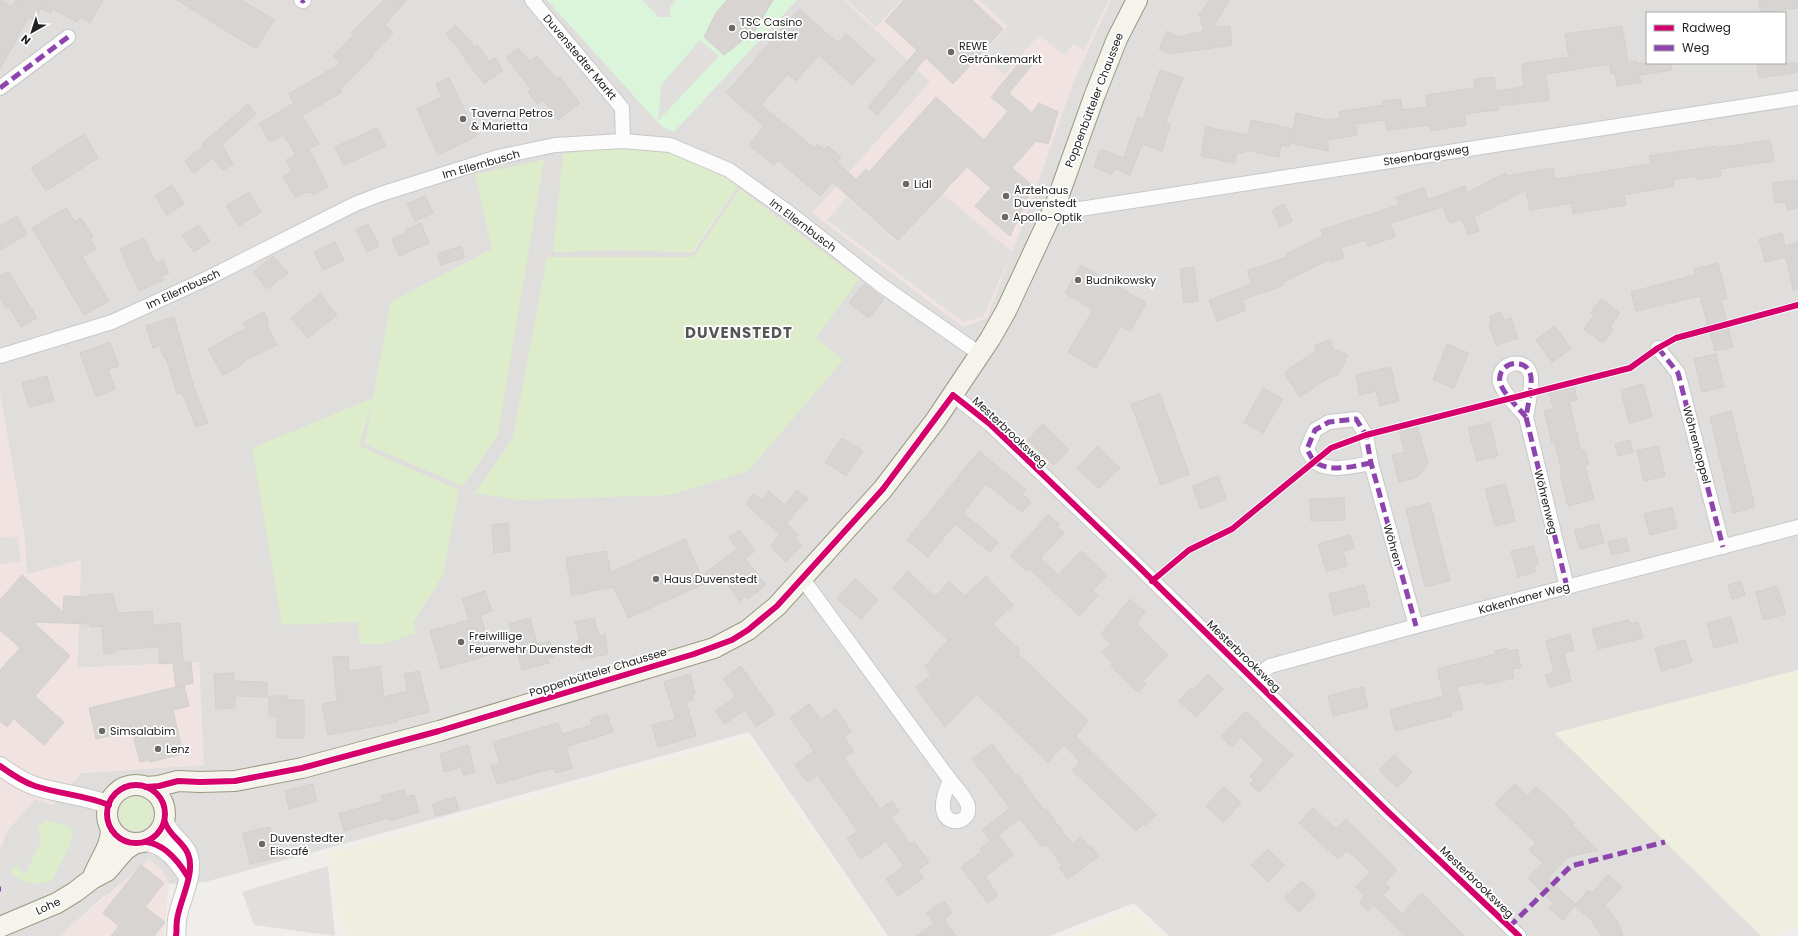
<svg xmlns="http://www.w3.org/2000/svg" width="1798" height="936" font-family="Poppins,sans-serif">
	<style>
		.residential { fill: #dfdedc; fill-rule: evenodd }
		.commercial { fill: #f1e3e1 }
		.farmland { fill: #efefdf }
		.grass { fill: #ddeccb }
		.park { fill: #daf5da }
		.parking { fill: #e0dfde; fill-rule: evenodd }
		.building { fill: #d7d4d2; stroke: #d3d0cc }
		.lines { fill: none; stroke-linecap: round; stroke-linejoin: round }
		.minor-casing { stroke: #c9c8c7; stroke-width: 16 }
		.tertiary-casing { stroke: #c9c8c7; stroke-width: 20 }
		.secondary-casing { stroke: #999a82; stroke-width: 22 }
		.minor { stroke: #fdfcfc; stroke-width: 14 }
		.tertiary { stroke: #fdfcfc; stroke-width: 18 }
		.secondary { stroke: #f4f4ed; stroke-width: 20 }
		.quiet { stroke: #8e44ad; stroke-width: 5; stroke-dasharray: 10 5; stroke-linecap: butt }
		.cycleway-casing { stroke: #fff; stroke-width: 8 }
		.cycleway { stroke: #d6006c; stroke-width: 6 }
		.poi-dot { fill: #6a6968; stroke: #fff; stroke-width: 1.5 }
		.labels { text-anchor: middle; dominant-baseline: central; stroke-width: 3.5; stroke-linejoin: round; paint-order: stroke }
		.poi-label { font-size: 11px; fill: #222; stroke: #fff; text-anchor: start }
		.street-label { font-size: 11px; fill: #222; stroke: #fff }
		.district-label { font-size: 15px; font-weight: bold; letter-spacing: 1px; fill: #555; stroke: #fff }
	</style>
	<rect width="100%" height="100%" fill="#f0eeeb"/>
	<path class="residential" d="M0 0H1798V670L1555 733 1761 936H1169L1134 903 1049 936H888L749 732 205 882 169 884 161 868 103 897 60 936H0V850L7 831 35 799 53 805 81 773 203 765 199 662 77 668 81 560 27 575 24 533 0 394ZM1647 13H1785V63H1647ZM738 185 693 252 608 250 553 252ZM492 249 365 444 391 302Z"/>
	<g class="commercial">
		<polygon points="844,0 1111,0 1074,81 1027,214 987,318 963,327 812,213 930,82"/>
		<polygon points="0,394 24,533 27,574 81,560 77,668 199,662 204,765 81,773 52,805 35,799 7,831 0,850"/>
		<polygon points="149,859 161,868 169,884 164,936 60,936"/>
	</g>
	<g class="farmland">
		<polygon points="1798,670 1798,927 1767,936 1761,936 1555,733"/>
		<polygon points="747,738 883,936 351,936 340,923 329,854"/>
		<polygon points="1133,910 1161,936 1070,936"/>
	</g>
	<g class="grass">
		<polygon points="660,148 730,179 738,185 692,252 608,250 553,252 563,154 597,149"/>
		<polygon points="544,160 498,435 463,486 365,444 372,403 359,446 459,490 443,575 413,623 416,633 383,644 360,644 358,622 282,625 252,448 373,398 391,302 492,249 475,174"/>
		<polygon points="740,189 859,279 816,338 843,360 748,471 671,495 520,500 475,493 513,438 547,257 693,257"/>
		<circle cx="136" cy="814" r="17"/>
		<path d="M47 820C54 822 66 823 71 828 79 836 56 872 52 881 34 886 28 884 12 875V867L17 865 21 869 37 828Z"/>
	</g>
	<polygon class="park" points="547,0 642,0 659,17 670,17 670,7 676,0 797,0 674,132 661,126"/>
	<g class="parking">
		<polygon points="847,0 901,0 876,27"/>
		<polygon points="979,0 1109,0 1084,51 1074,44 1064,55 1039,35 1004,75 982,55 1008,26"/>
		<polygon points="700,40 719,56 658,121 661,85"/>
		<polygon points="942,193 1012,252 983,317 963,322 827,220 847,197 898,243"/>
		<polygon points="1182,211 1189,260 1192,260 1194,267 1180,269 1184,303 1157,306 1092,270 1099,257 1086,250 1098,225 1117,236 1124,221 1134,225 1134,217"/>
		<polygon points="1050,303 1080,317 1051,381 1015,392 1007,385"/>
		<polygon points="18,536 21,561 0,564 0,538"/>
		<polygon points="430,641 447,696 458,694 462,710 433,718 410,645"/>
		<polygon points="205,798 222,800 191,844 184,831"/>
		<path d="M41 812 80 816 84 819 87 828 81 837 85 840 89 838 90 842 70 883 58 885 53 891 46 895H35L30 899 18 893 16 887 10 885 7 888 14 893 4 913 0 912V868L4 861 12 856V854L6 855 20 821 24 816H36ZM47 820 70 827 73 831V839L52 881 44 883 27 884 12 875V868L17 865 23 873H26L42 840 37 828Z"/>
		<polygon points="328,866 335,936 254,925 242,892"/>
	</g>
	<g class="building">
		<polygon points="0,0 12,7 16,0 103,0 90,23 80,17 77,22 53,9 51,14 41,8 35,21 29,17 0,69"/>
		<polygon points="177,0 242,0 274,20 256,49"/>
		<polygon points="384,0 406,0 385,25 393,33 372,54 374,55 340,89 342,92 302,116 319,144 309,149 328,187 315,194 306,192 295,197 283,176 292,172 286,160 296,155 284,135 270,142 259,124 294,103 289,94 341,63 333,56 354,35 351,33"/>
		<polygon points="727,0 773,0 755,31 724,55 704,37 716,13"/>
		<polygon points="904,0 972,0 1003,29 953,84 926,58 877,115 868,107 917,50 885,21"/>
		<polygon points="1210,0 1230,0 1213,27 1230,26 1232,45 1170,54 1159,49 1167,31 1178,37 1204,31 1199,14"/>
		<polygon points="1759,0 1798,0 1798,8 1761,13"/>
		<polygon points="799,9 838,43 846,34 875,60 852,85 819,55 796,81 788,74 761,105 814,148 817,144 825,150 828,146 841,157 837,162 856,179 866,169 869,172 936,97 984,140 1008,111 991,97 1024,57 1033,64 1009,93 1032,113 1039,103 1058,112 1048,144 1036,141 1012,168 1033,186 1010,236 975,206 991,188 967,167 898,241 832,182 820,196 778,160 774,165 749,145 764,126 726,93"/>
		<polygon points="455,25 475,47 477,45 490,62 495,58 503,70 484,84 463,56 464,55 446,34"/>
		<polygon points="1622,26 1628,62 1637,61 1637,63 1671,63 1672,70 1639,75 1641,82 1617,86 1615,73 1611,74 1610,64 1546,74 1549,100 1498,106 1498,110 1464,114 1466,125 1431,131 1430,125 1387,130 1385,120 1355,124 1357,135 1328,140 1328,151 1290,143 1289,147 1281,145 1279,157 1245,150 1244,153 1237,152 1235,163 1201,156 1206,127 1248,135 1251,120 1293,129 1296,113 1326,120 1340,118 1339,112 1383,105 1383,101 1401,99 1402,110 1427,107 1426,95 1475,88 1474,79 1494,77 1496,91 1524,87 1522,64 1569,57 1565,34"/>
		<polygon points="518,48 530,62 537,56 557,79 560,77 580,103 558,120 543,99 537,104 528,92 531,89 506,58"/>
		<polygon points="1757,63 1798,63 1798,72 1759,78"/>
		<polygon points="1160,70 1183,78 1165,122 1170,124 1162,151 1142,144 1130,175 1114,168 1112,174 1094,167 1101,149 1124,158 1138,117 1143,119"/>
		<polygon points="449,78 477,136 438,155 417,109 442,97 436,84"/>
		<polygon points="248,104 256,114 222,145 233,164 223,170 213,158 194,173 185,161 203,146 202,144"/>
		<polygon points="377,128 386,146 344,165 335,147"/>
		<polygon points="84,134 98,158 46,191 31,168"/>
		<polygon points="1770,140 1774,161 1720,169 1721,176 1697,180 1696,176 1673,180 1674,186 1624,195 1626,205 1573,214 1572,203 1530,210 1526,190 1474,217 1479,231 1468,235 1462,219 1450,223 1443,207 1390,223 1395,237 1368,246 1366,240 1341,247 1344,258 1331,262 1330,259 1283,282 1284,285 1242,300 1246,310 1217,321 1209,300 1252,284 1247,271 1287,257 1286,254 1323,236 1321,230 1399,205 1396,197 1424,188 1428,200 1465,186 1467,193 1505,173 1507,176 1553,168 1555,179 1651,164 1649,156 1716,146 1717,148"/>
		<polygon points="1798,180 1798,208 1787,210 1786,202 1775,203 1772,183"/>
		<polygon points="172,185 184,204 167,215 155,196"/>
		<polygon points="249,192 261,212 239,226 226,206"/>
		<polygon points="425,196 433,213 415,221 407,204"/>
		<polygon points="1284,204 1292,221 1280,227 1272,210"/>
		<polygon points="66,208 75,222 81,218 93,237 90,239 96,248 82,257 109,301 84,315 32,228"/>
		<polygon points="16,216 27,234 0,250 0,226"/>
		<polygon points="421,223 429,243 399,256 392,239 406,233 405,230"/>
		<polygon points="368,224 379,246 367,252 356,229"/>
		<polygon points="198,225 210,241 194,252 182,236"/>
		<polygon points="1782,233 1785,246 1798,242 1798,289 1793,290 1786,257 1765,262 1759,239"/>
		<polygon points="144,238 156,263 163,260 169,273 161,276 163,280 139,291 120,249"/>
		<polygon points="335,242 344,260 323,270 314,252"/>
		<polygon points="461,246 465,257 441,265 437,254"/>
		<polygon points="273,256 288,273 267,289 253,272"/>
		<polygon points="1718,263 1727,298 1721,300 1733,347 1715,351 1700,296 1636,311 1631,292 1695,275 1694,269"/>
		<polygon points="1081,265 1146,303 1130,331 1121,326 1096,368 1068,352 1093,310 1065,293"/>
		<polygon points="1194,267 1198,301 1184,303 1180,269"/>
		<polygon points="8,271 37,318 21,327 9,307 6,308 0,297 0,276"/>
		<polygon points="864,284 884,299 869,318 849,303"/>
		<polygon points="320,294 337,315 308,338 291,318"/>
		<polygon points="1601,299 1620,313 1610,327 1613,330 1603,343 1584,329 1594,315 1591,312"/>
		<polygon points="264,312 268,320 267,325 277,345 242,362 243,364 223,375 208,349 246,328 243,323"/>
		<polygon points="1501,312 1504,320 1511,318 1518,338 1496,345 1489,325 1491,324 1490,316"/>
		<polygon points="174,317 194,388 208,423 196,427 182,393 177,394 166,358 164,358 160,345 153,348 146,326"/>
		<polygon points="1555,326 1571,349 1552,362 1536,340"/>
		<polygon points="1330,340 1334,351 1337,350 1348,355 1338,375 1328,378 1300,397 1286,376 1286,371 1317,350 1315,345"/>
		<polygon points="110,342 119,366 108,370 115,389 96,397 80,353"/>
		<polygon points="1447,344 1468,353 1454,388 1433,380"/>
		<polygon points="1716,354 1724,387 1702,392 1694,359"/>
		<polygon points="1386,368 1391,368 1399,401 1380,406 1376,391 1360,395 1356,375"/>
		<polygon points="47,376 54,401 29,407 22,383"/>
		<polygon points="1643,384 1652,417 1629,423 1621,390"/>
		<polygon points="1574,386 1577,400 1569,402 1581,451 1585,450 1589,464 1585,465 1594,499 1568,506 1560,474 1562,473 1555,442 1552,443 1544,411 1554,409 1549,393"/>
		<polygon points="1263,388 1283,399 1263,433 1244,422"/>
		<polygon points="1160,394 1189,474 1161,485 1131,404"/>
		<polygon points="1731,411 1755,507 1733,513 1710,417"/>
		<polygon points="1490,423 1498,456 1477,461 1468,428"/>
		<polygon points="1043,424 1069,450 1054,465 1028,440"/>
		<polygon points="1417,425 1428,463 1418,477 1399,482 1392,455 1405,452 1399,430"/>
		<polygon points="842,438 863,451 846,476 825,462"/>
		<polygon points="1630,440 1633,452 1618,456 1615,444"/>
		<polygon points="1098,446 1120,468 1099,489 1077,468"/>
		<polygon points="1658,446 1665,476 1644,481 1637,451"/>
		<polygon points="979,451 1026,490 1022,494 1031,502 1022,512 986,484 963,513 998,542 990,552 955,524 928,557 907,540"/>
		<polygon points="1218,476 1226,499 1201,509 1192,486"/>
		<polygon points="1506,484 1515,521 1495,526 1485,489"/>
		<polygon points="797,490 808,499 786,523 799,535 795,538 802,545 786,562 770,546 780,535 748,506 748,501 754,494 761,500 769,491 785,505"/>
		<polygon points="1344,498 1345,520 1311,521 1310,499"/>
		<polygon points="1430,503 1450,581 1425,587 1406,509"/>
		<polygon points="1672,507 1677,528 1650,535 1644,514"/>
		<polygon points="1048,515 1060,524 1057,527 1064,533 1040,558 1058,575 1081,551 1107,575 1093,590 1098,595 1079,616 1030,569 1027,572 1010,556"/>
		<polygon points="508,523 510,551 494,553 492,525"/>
		<polygon points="1599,524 1604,543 1580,549 1574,530"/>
		<polygon points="739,530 755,551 745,558 766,585 748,599 746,596 740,601 721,576 628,618 614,587 572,595 566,558 606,551 611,572 685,539 701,576 737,549 729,538"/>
		<polygon points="1350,535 1354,548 1343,551 1347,566 1326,571 1318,544"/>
		<polygon points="1626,538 1629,551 1612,555 1608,542"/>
		<polygon points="1533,546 1538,564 1534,565 1535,572 1518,577 1511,551"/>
		<polygon points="908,571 935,597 949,582 965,596 986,576 1013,605 993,624 1020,650 1017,653 1088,721 1076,736 1156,815 1145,825 1143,824 1136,831 1072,770 1080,762 1064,745 1048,762 977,694 945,727 916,687 931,675 925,666 948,640 893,588"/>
		<polygon points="22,575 63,612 64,596 88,597 88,595 113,594 117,613 152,611 153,625 180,623 183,663 191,662 193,683 177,687 184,685 189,706 173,710 183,754 150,762 149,760 140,762 132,731 96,739 89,708 176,687 173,663 160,664 159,647 115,650 116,653 104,654 102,626 90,627 90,624 33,622 70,656 35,696 64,722 44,745 14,719 7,727 0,721 0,670 20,648 0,630 0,600"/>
		<polygon points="855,579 878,600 861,619 837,599"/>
		<polygon points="1741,581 1745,595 1732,599 1728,585"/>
		<polygon points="1364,585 1370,606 1334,615 1329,594"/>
		<polygon points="1777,586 1786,614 1763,620 1756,592"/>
		<polygon points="485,591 492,611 480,615 492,654 441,669 430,631 469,620 462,599"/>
		<polygon points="1130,599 1145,612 1136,623 1168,655 1143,681 1146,684 1138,692 1111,666 1113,663 1102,653 1111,643 1101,634"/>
		<polygon points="1731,617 1738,642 1714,648 1707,623"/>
		<polygon points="530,618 537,644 550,641 554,657 548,658 549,663 522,670 509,624"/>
		<polygon points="594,618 599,636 605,635 608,654 581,659 577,641 580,640 575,622"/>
		<polygon points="1629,620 1630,624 1638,622 1643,638 1598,649 1592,629"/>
		<polygon points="1570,634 1574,650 1564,653 1571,681 1549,687 1545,675 1554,672 1546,641"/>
		<polygon points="1685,640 1692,662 1661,671 1655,648"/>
		<polygon points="1507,648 1508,651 1517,649 1521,667 1512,669 1514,678 1485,685 1484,681 1457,687 1463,709 1451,712 1452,716 1395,731 1390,710 1444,696 1437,669 1496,654 1495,651"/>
		<polygon points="348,656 349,671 380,666 384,697 408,691 404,674 419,671 429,712 396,720 397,722 328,735 322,704 337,701 333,657"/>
		<polygon points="741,666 775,714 756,727 745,710 724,724 715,711 736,697 723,679"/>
		<polygon points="234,673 234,681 267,682 267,697 235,696 235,708 216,709 214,674"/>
		<polygon points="690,674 695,693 692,694 694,700 686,702 696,736 658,747 652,725 676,719 664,682"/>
		<polygon points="1208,674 1223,689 1196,717 1179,701 1191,688 1193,690"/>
		<polygon points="1363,687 1368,707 1333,716 1328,696"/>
		<polygon points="269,696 288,696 288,700 304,700 304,738 277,738 277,716 269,716"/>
		<polygon points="809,704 821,720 836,709 851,731 844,737 854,751 844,758 880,809 892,801 899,811 891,817 910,844 914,841 929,862 918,870 923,878 898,896 886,879 904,866 886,841 861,859 847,839 858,831 817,775 807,782 795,765 814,751 790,718"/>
		<polygon points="1246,711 1261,725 1260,726 1293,755 1259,792 1250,784 1254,780 1250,777 1264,760 1241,737 1231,747 1221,737"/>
		<polygon points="607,714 613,732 566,747 572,768 556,773 554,768 497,784 491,766 500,764 493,742 558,723 562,734 592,725 591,719"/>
		<polygon points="992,744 1016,776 1018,775 1044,810 1046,809 1072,844 1081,837 1088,846 1090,845 1099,856 1068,879 1059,867 1062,865 1046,844 1042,847 1020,818 992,840 999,835 1013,855 985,877 998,895 988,903 961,867 982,851 980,849 990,841 982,830 1010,808 972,759"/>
		<polygon points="468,745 475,772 463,775 461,767 444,772 440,754"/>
		<polygon points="1394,755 1412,772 1397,788 1379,770"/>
		<polygon points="313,784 317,801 289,809 285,791"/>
		<polygon points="1515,784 1528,796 1536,787 1560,808 1574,823 1572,824 1598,850 1568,857 1547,879 1576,904 1563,920 1549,908 1553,903 1528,878 1543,863 1529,850 1536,843 1495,804"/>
		<polygon points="1224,787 1241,803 1223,822 1206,806"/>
		<polygon points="404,790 406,797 414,795 419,812 389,821 388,818 344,831 339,814 383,801 381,796"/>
		<polygon points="455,797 459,810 436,816 432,804"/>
		<polygon points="1313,808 1336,829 1346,819 1397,870 1385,883 1390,888 1383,895 1402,914 1422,893 1464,936 1406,936 1374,905 1368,911 1360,902 1365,896 1356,887 1371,872 1347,850 1338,859 1299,823"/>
		<polygon points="270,827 273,840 276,839 280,857 250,864 243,833"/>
		<polygon points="1268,849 1284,865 1268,882 1251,865"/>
		<polygon points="141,865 164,883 145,907 165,922 154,936 111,936 119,926 103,913"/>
		<polygon points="1608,875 1622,887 1605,905 1618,922 1623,936 1602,936 1591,920 1575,906 1588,890 1592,893"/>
		<polygon points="1302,881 1316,894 1299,912 1284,898"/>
		<polygon points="944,901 953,912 944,919 956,936 916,936 934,923 927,913"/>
	</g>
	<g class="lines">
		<g class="minor-casing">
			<g id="minor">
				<polyline points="301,0 303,1 304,0"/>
				<polyline points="532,0 622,108 623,141"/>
				<polyline points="0,88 68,37"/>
				<polyline points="1055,206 1080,209 1798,98"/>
				<polyline points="1658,348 1678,373 1723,547"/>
				<polyline points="0,356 112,322 208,278 355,204 381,194 498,157 555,145 623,141 670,145 729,170 788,212 881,285 980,354"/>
				<polyline points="953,395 991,425 1133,561 1386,810 1519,936"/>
				<path d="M1526 417C1518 407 1503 394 1500 382 1496 362 1528 355 1531 377 1532 390 1528 404 1526 417L1567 587"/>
				<path d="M1371 463C1354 466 1331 473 1315 462 1312 459 1309 453 1307 449L1315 430 1329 422 1356 419 1366 435 1371 463 1416 626"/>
				<path d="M802 578 950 780C955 787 966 797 968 806 971 825 943 827 943 807 942 798 947 788 950 780"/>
				<polyline points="1253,679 1270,666 1416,626 1798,527"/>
			</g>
		</g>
		<g class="tertiary-casing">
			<g id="tertiary">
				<path d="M0 766C11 774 23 782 35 786 59 794 85 795 109 805"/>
				<path d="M165 822C169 836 183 841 188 854 196 873 179 902 177 920 176 926 177 931 176 936"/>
				<path d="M146 842C165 844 179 862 188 877"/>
			</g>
		</g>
		<g class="secondary-casing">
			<g id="secondary">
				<circle cx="136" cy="814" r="29"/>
				<polyline points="146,787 159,786 178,781 200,782 235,781 302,768 439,731 714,648 748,630 777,606 883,489 935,421 990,339 1006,311 1055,206 1094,97 1117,39 1137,0"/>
				<path d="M93 877C99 860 111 847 111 829"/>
				<polyline points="0,927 57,903 75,892 92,879 107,871 125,850 134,844"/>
			</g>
		</g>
		<use href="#minor" class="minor"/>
		<use href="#tertiary" class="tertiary"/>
		<use href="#secondary" class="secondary"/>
		<g class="quiet">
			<polyline points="301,0 303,1 304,0"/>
			<polyline points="0,88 68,37"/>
			<polyline points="1658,348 1678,373 1723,547"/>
			<path d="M1526 417C1518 407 1503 394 1500 382 1496 362 1528 355 1531 377 1532 390 1528 404 1526 417L1567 587"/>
			<path d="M1371 463C1354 466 1331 473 1315 462 1312 459 1309 453 1307 449L1315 430 1329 422 1356 419 1366 435 1371 463 1416 626"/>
			<polyline points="0,889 1,889"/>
			<polyline points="1509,927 1571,866 1665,842"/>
		</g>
		<g class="cycleway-casing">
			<g id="cycleway">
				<polyline points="1152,581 1189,550 1232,529 1331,448 1366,435 1630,368 1658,348 1676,338 1798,305"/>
				<path d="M0 766C11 774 23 782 35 786 59 794 85 795 109 805"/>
				<circle cx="136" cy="814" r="29"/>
				<polyline points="146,787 159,786 178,781 200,782 235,781 302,768 439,731 694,654 732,640 748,630 777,606 883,489 953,395 991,425 1133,561 1386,810 1519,936"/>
				<path d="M165 822C169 836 183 841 188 854 196 873 179 902 177 920 176 926 177 931 176 936"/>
				<path d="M146 842C165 844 179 862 188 877"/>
			</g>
		</g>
		<use href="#cycleway" class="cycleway"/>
	</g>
	<g class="poi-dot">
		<circle cx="732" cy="28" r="4"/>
		<circle cx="951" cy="52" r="4"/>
		<circle cx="463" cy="119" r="4"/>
		<circle cx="906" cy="184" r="4"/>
		<circle cx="1006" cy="196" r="4"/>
		<circle cx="1005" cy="217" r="4"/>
		<circle cx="1078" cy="280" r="4"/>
		<circle cx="656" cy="579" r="4"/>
		<circle cx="461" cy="642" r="4"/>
		<circle cx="102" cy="731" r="4"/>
		<circle cx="158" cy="749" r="4"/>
		<circle cx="262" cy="844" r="4"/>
	</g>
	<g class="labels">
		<g class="poi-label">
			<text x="740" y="22">TSC Casino<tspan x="740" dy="13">Oberalster</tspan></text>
			<text x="959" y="46">REWE<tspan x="959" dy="13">Getränkemarkt</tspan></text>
			<text x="471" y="113">Taverna Petros<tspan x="471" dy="13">&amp; Marietta</tspan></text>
			<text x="914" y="184">Lidl</text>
			<text x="1014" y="190">Ärztehaus<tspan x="1014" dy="13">Duvenstedt</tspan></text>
			<text x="1013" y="217">Apollo-Optik</text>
			<text x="1086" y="280">Budnikowsky</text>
			<text x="664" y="579">Haus Duvenstedt</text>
			<text x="469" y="636">Freiwillige<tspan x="469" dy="13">Feuerwehr Duvenstedt</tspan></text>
			<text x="110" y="731">Simsalabim</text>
			<text x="166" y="749">Lenz</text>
			<text x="270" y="838">Duvenstedter<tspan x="270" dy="13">Eiscafé</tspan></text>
		</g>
		<g class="street-label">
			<text transform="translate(580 57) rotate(50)">Duvenstedter Markt</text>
			<text transform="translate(1094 100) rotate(-69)">Poppenbütteler Chaussee</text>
			<text transform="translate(1426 155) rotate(-9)">Steenbargsweg</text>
			<text transform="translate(481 164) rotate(-16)">Im Ellernbusch</text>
			<text transform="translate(803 225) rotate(37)">Im Ellernbusch</text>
			<text transform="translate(183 289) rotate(-25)">Im Ellernbusch</text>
			<text transform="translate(1010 432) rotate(43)">Mesterbrooksweg</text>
			<text transform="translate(1697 445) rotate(75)">Wöhrenkoppel</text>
			<text transform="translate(1546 502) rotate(76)">Wöhrenweg</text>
			<text transform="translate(1393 545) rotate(74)">Wöhren</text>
			<text transform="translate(1524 598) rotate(-15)">Kakenhaner Weg</text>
			<text transform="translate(1244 656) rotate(44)">Mesterbrooksweg</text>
			<text transform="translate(598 672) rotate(-17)">Poppenbütteler Chaussee</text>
			<text transform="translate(1477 882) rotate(44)">Mesterbrooksweg</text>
			<text transform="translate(48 906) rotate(-25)">Lohe</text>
		</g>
		<g class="district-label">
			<text x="739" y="332">DUVENSTEDT</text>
		</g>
	</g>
	<rect x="1646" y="12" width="140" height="52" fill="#ffffff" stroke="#a7a7a7"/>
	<rect x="1654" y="25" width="20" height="6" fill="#d6006c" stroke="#a7a7a7"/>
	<text x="1682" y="32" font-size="12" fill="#222222">Radweg</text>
	<rect x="1654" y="45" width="20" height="6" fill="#8e44ad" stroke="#a7a7a7"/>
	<text x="1682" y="52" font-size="12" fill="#222222">Weg</text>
	<g transform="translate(32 32) rotate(219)" stroke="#ffffff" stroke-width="3" paint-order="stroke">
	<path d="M0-3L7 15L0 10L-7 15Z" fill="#222222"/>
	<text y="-6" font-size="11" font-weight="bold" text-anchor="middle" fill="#222222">N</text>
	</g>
</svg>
